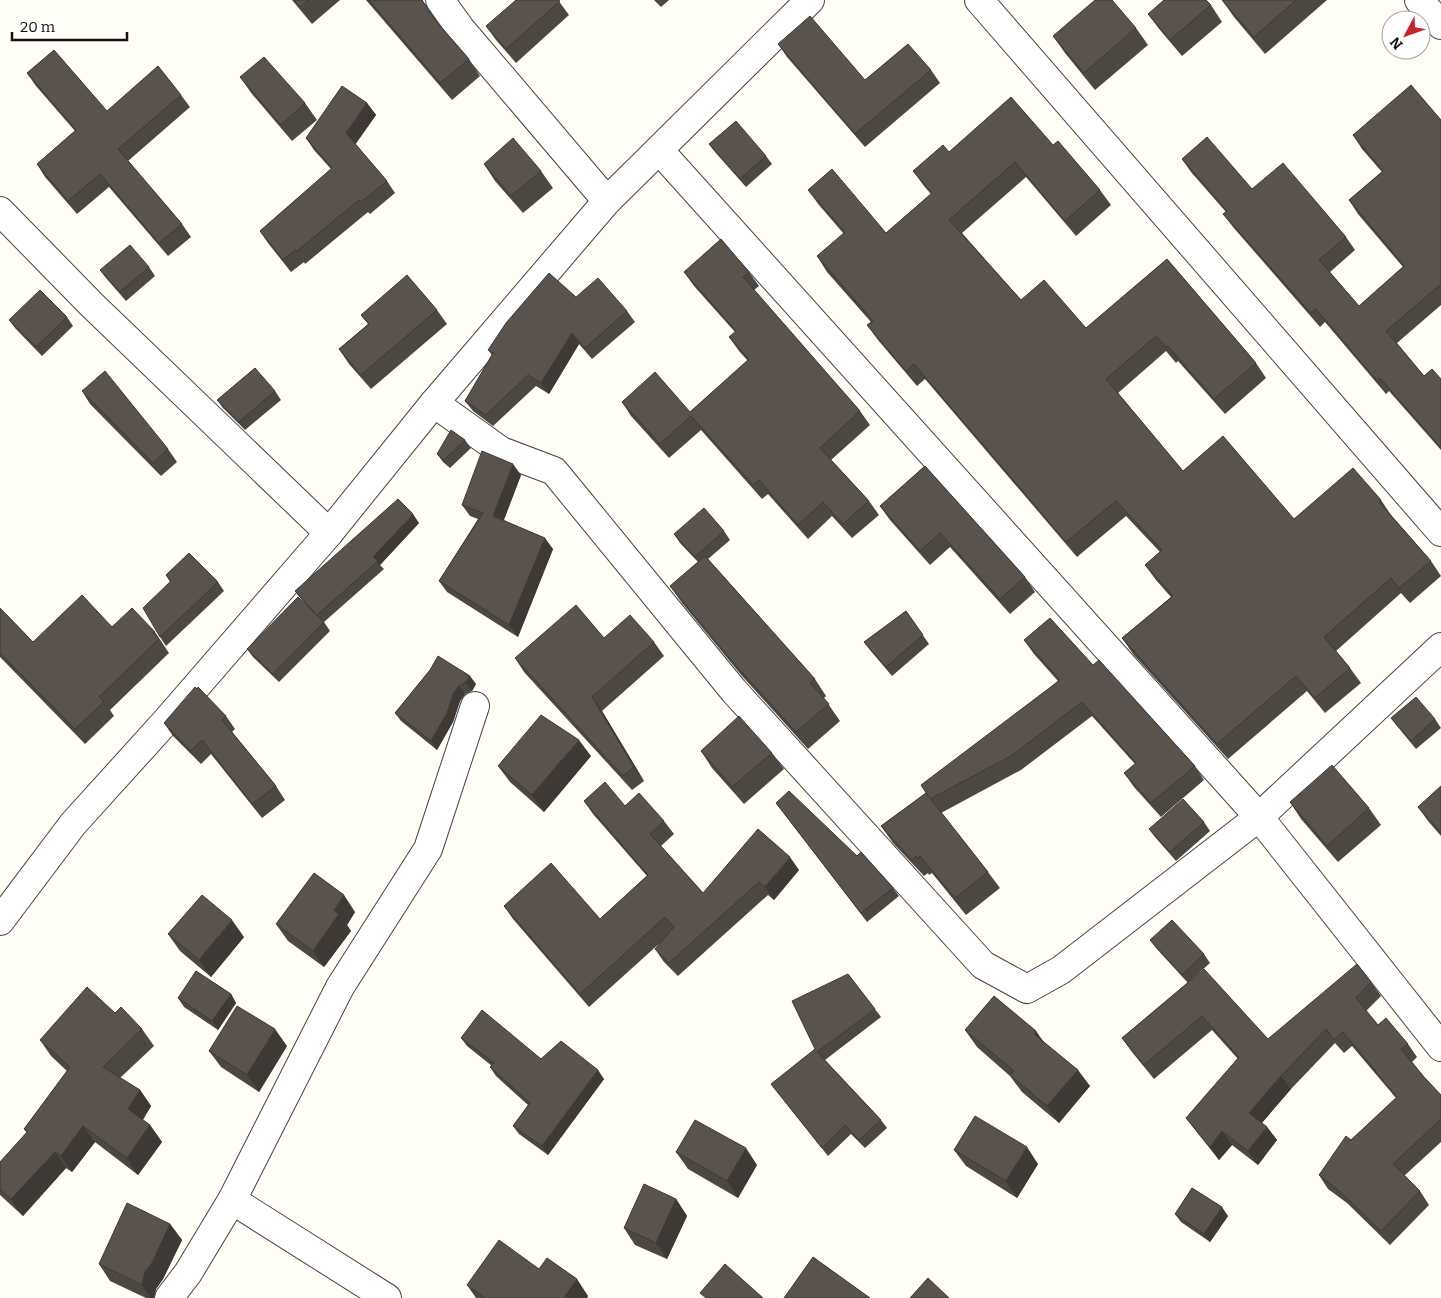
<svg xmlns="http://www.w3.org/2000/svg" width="1441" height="1298" font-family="Bitter,serif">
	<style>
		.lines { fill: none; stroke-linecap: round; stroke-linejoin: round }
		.minor-casing { stroke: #444; stroke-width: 30 }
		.minor { stroke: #fff; stroke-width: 28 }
		.wall { fill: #4d4742 }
		.shaded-wall { fill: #3f3936 }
		.building { fill: #5a524d; stroke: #3f3936 }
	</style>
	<rect width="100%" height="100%" fill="#fffdf5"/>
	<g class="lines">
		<g class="minor-casing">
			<g id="minor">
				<polyline points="440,0 460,28 607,201"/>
				<polyline points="979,0 1441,532"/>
				<polyline points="1419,0 1441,25"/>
				<polyline points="659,150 1259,817 1441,1047"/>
				<polyline points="0,211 92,305 329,533"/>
				<polyline points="434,403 501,451 554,471 734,691 983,965 1027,989 1061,970 1259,817 1441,647"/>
				<polyline points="0,921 73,824 168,719 329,533 434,403 607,201 810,0"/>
				<polyline points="232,1200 387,1298"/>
				<polyline points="169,1298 188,1273 232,1200 340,987 428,849 475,706"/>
			</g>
		</g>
		<use href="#minor" class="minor"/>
	</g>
	<g class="wall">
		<polygon points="292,0 340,0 312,24"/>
		<polygon points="366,0 422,0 438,23 469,59 480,76 452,100"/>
		<polygon points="558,0 569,15 516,63 496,40 486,26"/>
		<polygon points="654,0 669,0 661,7"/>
		<polygon points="1222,0 1327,0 1265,54 1234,17"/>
		<polygon points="1211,5 1222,22 1182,56 1160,30 1148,14"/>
		<polygon points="1136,28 1148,45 1095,90 1065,53 1053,36"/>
		<polygon points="778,44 865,80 931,70 940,83 865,147 787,57"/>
		<polygon points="27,73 107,111 181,95 190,107 128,161 182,224 191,237 168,256 109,187 77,214 45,177 37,164 75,131 36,86"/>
		<polygon points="240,77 305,103 317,120 292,141 252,94"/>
		<polygon points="367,103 376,115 355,144 387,181 395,193 370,214 368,212 305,264 304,262 291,272 268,243 260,231 331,169 314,150 306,138"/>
		<polygon points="1441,120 1441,305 1397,343 1424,376 1441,379 1441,450 1389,391 1386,394 1325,322 1320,327 1233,227 1223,214 1226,212 1191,172 1182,159 1252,189 1346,237 1355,250 1330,272 1359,306 1403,267 1358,214 1349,200 1382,172 1362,149 1353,135"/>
		<polygon points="709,144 766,156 772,164 746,187 715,152"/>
		<polygon points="1053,145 1100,190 1111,205 1076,236 1026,177 962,233 1021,300 1086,328 1167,259 1256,363 1266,378 1225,414 1178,361 1176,363 1166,351 1118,393 1183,471 1294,519 1381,500 1391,515 1431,561 1441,576 1410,603 1401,593 1336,651 1350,668 1361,683 1325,713 1307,691 1228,759 1133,654 1122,638 1171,597 1156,580 1145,565 1160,552 1126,516 1077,557 925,379 917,386 878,340 867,325 871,322 827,272 817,256 844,234 819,205 808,190 886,233 931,194 924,186 913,171 949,152"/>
		<polygon points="484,164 541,171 553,188 523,213 495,181"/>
		<polygon points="149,267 155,276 126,301 106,278 100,270"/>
		<polygon points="684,272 749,272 759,286 754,290 860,411 870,425 831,460 869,501 879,515 852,538 832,516 808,539 768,494 762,499 701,430 669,458 631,416 622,402 690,412 748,361 739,351 729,337 735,332 694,286"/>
		<polygon points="576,297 627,311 635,322 592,359 579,344 549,394 536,386 493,426 473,411 465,401 492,355 488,350"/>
		<polygon points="437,310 447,324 371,389 349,364 339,349 368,324 361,315"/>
		<polygon points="67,317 73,326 42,356 15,328 9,320"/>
		<polygon points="82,391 168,449 177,462 161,476 90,404"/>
		<polygon points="275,391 281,400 245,430 223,408 217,400"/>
		<polygon points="465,440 471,448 450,468 443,462 437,454"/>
		<polygon points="925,466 1025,577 1035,592 1010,614 950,547 930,565 890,520 880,506"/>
		<polygon points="521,475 504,520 553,549 518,637 447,592 439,581 478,519 470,516 462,505"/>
		<polygon points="419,523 380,565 384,569 324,622 330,631 279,682 253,657 247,649 308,607 301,599 295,591"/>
		<polygon points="724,531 730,540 708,559 815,679 826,696 824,698 840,721 808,749 742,676 682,603 670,586 698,562 680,543 674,534"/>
		<polygon points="166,575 218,582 224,591 166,646 160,637 170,582"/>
		<polygon points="0,608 33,642 112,627 155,632 169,653 110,710 114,716 85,744 0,657"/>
		<polygon points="906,611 929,644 892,676 870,650 864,642"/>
		<polygon points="1024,640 1093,665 1195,766 1204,780 1161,817 1134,787 1124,773 1135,764 1092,716 1021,770 941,813 988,872 1000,888 966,915 932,873 929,875 928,873 924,876 893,843 881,826 926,793 1058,681 1034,654"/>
		<polygon points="654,642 664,656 602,711 644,781 632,790 524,672 515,658"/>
		<polygon points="430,670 476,684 472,691 465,694 460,701 453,722 437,750 401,721 395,713"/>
		<polygon points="226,716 235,729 232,732 276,786 285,800 262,818 211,754 201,764 173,736 164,723"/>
		<polygon points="1391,718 1435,719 1441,728 1416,749 1397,726"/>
		<polygon points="701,751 772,753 784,769 744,804 712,768"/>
		<polygon points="591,756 544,812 510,782 498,766"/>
		<polygon points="1441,786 1441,836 1428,821 1418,807"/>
		<polygon points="584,801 625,806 664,821 674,834 661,846 703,893 799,870 774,900 768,895 678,976 664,962 655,949 661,942 589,1007 513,919 504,906 600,919 647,876 593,814"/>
		<polygon points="1290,802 1369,808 1381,825 1338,862 1301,819"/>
		<polygon points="776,803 857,856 893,888 899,896 867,922"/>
		<polygon points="1204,822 1210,831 1176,861 1155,837 1149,829"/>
		<polygon points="355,912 347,925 351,931 324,967 288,941 276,924"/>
		<polygon points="168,934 244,937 211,977 180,951"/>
		<polygon points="1150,940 1204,954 1210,963 1191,980 1268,1039 1371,982 1381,996 1366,1011 1378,1025 1408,1044 1417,1057 1412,1062 1424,1077 1441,1095 1441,1142 1404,1176 1420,1191 1429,1205 1390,1245 1347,1203 1328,1189 1319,1175 1351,1140 1396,1098 1352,1046 1344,1053 1335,1043 1291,1089 1262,1123 1267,1127 1277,1140 1258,1165 1232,1145 1219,1160 1196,1131 1186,1118 1238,1059 1212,1030 1154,1079 1132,1052 1122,1038 1188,983 1156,948"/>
		<polygon points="231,994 236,1003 218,1030 184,1007 178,998"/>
		<polygon points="875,1009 881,1017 825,1060 881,1120 887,1128 865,1148 851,1134 828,1156 771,1084"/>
		<polygon points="115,1013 142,1029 154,1046 120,1078 140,1090 151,1106 143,1120 150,1125 162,1142 138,1175 95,1142 72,1172 66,1168 23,1216 0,1195 0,1162 27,1133 24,1129 67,1071 51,1056 40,1040"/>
		<polygon points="965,1030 1042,1040 1090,1086 1059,1123 1022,1092 1010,1076 977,1047"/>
		<polygon points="461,1038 541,1059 604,1079 548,1155 519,1134 513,1126 528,1105 496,1076 490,1067 492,1066 467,1046"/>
		<polygon points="287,1046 259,1092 221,1067 209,1051"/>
		<polygon points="954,1150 1038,1164 1017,1198 966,1166"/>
		<polygon points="676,1152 757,1165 738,1198 688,1169"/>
		<polygon points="676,1199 687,1216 667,1259 635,1245 624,1228"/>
		<polygon points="1175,1214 1228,1216 1210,1242 1181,1222"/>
		<polygon points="170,1224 182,1240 163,1279 156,1289 154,1298 146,1298 110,1281 99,1264"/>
		<polygon points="539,1269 588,1296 587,1298 476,1298 467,1285"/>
	</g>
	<g class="shaded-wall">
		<polygon points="367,103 376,115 355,145 346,133"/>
		<polygon points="572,333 579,344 549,394 541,383"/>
		<polygon points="513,464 521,475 501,527 493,516"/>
		<polygon points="413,514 419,523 380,565 373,557"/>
		<polygon points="545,538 553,549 518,637 509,625"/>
		<polygon points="470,676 476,684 472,691 466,682"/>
		<polygon points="459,686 465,694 460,701 453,722 437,750 431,741 454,692"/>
		<polygon points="592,697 602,711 644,781 634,767"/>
		<polygon points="579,740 591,756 544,812 532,795"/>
		<polygon points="790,857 799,870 774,900 765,887"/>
		<polygon points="344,895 355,912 347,925 351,931 324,967 313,951 334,910"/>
		<polygon points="232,920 244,937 211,977 199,960"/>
		<polygon points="231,994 236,1003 218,1030 212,1021"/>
		<polygon points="275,1029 287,1046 259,1092 247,1075"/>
		<polygon points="1036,1031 1048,1048 1034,1034"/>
		<polygon points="598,1070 604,1079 548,1155 542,1146"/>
		<polygon points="1078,1070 1090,1086 1059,1123 1047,1106"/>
		<polygon points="1281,1076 1291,1089 1259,1126 1249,1113"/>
		<polygon points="140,1090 151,1106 139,1125 128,1109"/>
		<polygon points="150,1125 162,1142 138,1175 127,1158"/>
		<polygon points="83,1126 95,1142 72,1172 61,1156"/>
		<polygon points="1267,1127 1277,1140 1258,1165 1248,1151"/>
		<polygon points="1222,1131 1232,1145 1219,1160 1210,1147"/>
		<polygon points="1027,1147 1038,1164 1017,1198 1006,1181"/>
		<polygon points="746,1148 757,1165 738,1198 727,1181"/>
		<polygon points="55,1152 66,1168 23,1216 11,1199"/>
		<polygon points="676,1199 687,1216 667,1259 656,1243"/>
		<polygon points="1222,1207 1228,1216 1210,1242 1204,1234"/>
		<polygon points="170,1224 182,1240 163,1279 156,1289 154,1298 151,1298 142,1285 145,1272"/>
		<polygon points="577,1279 588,1296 587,1298 566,1298 565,1296"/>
	</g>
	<g class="building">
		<polygon points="294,0 309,0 300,7"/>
		<polygon points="369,0 422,0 436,21 469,59 440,83"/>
		<polygon points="516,0 558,0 560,1 506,49 486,26"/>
		<polygon points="1095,0 1112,0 1136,28 1084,73 1053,36"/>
		<polygon points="1164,0 1206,0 1211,5 1170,40 1148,14"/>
		<polygon points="1222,0 1296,0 1254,37"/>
		<polygon points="810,16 865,80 908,44 931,70 855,134 778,44"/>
		<polygon points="54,50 107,111 158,66 181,95 118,149 182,224 159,243 100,174 68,201 37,164 76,130 27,73"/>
		<polygon points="264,57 305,103 281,125 240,77"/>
		<polygon points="1411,85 1441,120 1441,284 1386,331 1424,376 1432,369 1441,379 1441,448 1380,378 1377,381 1316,309 1311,313 1223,214 1227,211 1182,159 1207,137 1252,189 1283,163 1346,237 1319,260 1359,306 1404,266 1349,200 1383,171 1353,135"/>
		<polygon points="342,86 367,103 346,133 387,181 361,202 359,200 297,251 295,250 283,260 260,231 332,168 306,138"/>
		<polygon points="1011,97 1053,145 1058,141 1100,190 1065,221 1015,162 949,220 1021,300 1044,280 1086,328 1167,259 1256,363 1214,399 1168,346 1166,347 1156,336 1106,379 1183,471 1223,436 1294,519 1353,468 1381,500 1379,502 1431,561 1399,588 1391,578 1324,637 1350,668 1315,698 1296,676 1217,744 1122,638 1173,596 1145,565 1162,550 1116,501 1066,542 914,364 906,371 867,325 873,321 817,256 845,232 808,190 832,169 886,233 932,193 913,171 943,145 949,152"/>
		<polygon points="736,121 766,156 740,179 709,144"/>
		<polygon points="513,138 541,171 511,196 484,164"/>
		<polygon points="721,239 749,272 743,277 860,411 820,448 869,501 843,524 823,502 798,525 759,480 753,485 691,416 660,444 622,402 655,372 690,412 749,359 729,337 736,331 684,272"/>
		<polygon points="130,245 149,267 120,292 100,270"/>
		<polygon points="549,273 576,297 598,278 627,311 585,348 572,333 541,383 528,375 486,415 465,401 493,353 488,350 506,323"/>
		<polygon points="407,275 437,310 361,375 339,349 369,324 361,315"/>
		<polygon points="40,290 67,317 36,347 9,320"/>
		<polygon points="255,368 275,391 239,422 217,400"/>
		<polygon points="105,371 168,449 153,463 82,391"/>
		<polygon points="451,430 465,440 444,460 437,454"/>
		<polygon points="482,451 513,464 493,516 545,538 509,625 439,581 483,513 462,505"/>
		<polygon points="925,466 1025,577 1000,599 940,533 920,551 880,506"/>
		<polygon points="398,499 413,514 373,557 378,561 317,615 295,591"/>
		<polygon points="704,508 724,531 695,557 674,534"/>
		<polygon points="189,553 218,582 160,637 143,608 171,581 166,575"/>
		<polygon points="705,556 815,679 810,683 829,704 796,732 730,659 670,586"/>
		<polygon points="82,595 112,627 132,608 155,632 153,633 159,639 99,697 104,702 75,729 0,653 0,608 33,642"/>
		<polygon points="298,597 324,622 273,674 247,649"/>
		<polygon points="576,605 604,638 630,615 654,642 592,697 634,767 623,776 515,658"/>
		<polygon points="906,611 923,635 886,667 864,642"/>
		<polygon points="1050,618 1093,665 1099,660 1195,766 1151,803 1124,773 1136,763 1082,702 1011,756 930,799 921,785 1060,680 1024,640"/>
		<polygon points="438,656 470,676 466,682 459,686 454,692 447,713 431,741 395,713 430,670"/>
		<polygon points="195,687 197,689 198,687 226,716 222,720 276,786 252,804 202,740 191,751 164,723"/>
		<polygon points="1416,697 1435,719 1411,741 1391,718"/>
		<polygon points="541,715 579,740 532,795 498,766"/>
		<polygon points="739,716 772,753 732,787 701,751"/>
		<polygon points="1332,765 1369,808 1327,846 1290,802"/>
		<polygon points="605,782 625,806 639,793 664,821 650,834 703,893 758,829 790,857 765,887 759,882 669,963 655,949 674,927 665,917 580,994 504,906 551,863 600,919 648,875 584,801"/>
		<polygon points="1441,786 1441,833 1418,807"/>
		<polygon points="789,791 857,856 861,852 893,888 861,913 776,803"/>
		<polygon points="926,793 988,872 955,898 920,856 918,859 916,856 912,860 881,826"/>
		<polygon points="1183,799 1204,822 1170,852 1149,829"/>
		<polygon points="314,873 344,895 334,910 339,914 313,951 276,924"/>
		<polygon points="202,895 232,920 199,960 168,934"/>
		<polygon points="1172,920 1204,954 1182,975 1150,940"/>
		<polygon points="1357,964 1371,982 1356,998 1378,1025 1386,1018 1408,1044 1401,1049 1424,1077 1441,1095 1441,1119 1393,1164 1420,1191 1381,1231 1337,1189 1319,1175 1346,1136 1351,1140 1397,1097 1343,1032 1334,1040 1326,1029 1281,1076 1249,1113 1267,1127 1248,1151 1222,1131 1210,1147 1186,1118 1239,1057 1202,1016 1144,1065 1122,1038 1204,969 1268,1039"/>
		<polygon points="196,971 231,994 212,1021 178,998"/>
		<polygon points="848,974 875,1009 817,1052 881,1120 859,1140 845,1125 822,1148 771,1084 815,1049 792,1001"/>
		<polygon points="87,987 115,1013 121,1007 142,1029 103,1067 140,1090 128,1109 150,1125 127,1158 83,1126 61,1156 55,1152 11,1199 0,1189 0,1162 28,1131 24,1129 70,1067 40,1040"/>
		<polygon points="994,996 1036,1031 1034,1034 1078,1070 1047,1106 1010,1075 1014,1071 965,1030"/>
		<polygon points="237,1006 275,1029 247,1075 209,1051"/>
		<polygon points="482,1010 541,1059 561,1041 598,1070 542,1146 513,1126 530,1103 490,1067 494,1063 461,1038"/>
		<polygon points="975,1116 1027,1147 1006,1181 954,1150"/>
		<polygon points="695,1120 746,1148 727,1181 676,1152"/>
		<polygon points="644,1184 676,1199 656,1243 624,1228"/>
		<polygon points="1192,1188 1222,1207 1204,1234 1175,1214"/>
		<polygon points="127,1203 170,1224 152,1263 145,1272 142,1285 99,1264"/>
		<polygon points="499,1240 539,1269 547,1258 577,1279 565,1296 568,1298 485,1298 467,1285"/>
		<polygon points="813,1257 870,1298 784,1298"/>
		<polygon points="725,1264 763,1298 706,1298 700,1293"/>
		<polygon points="928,1278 949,1298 910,1298"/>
	</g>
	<g transform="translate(1406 35) rotate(229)"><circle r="24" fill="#ffffff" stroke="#a0a0a0"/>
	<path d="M0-4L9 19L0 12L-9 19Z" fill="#c4262e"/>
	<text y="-8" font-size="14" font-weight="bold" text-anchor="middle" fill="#111111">N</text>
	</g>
	<path d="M12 32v8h115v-8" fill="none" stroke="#111111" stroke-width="2.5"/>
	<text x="20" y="32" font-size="15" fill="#111111" stroke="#ffffff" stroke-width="4" paint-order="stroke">20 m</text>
</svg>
